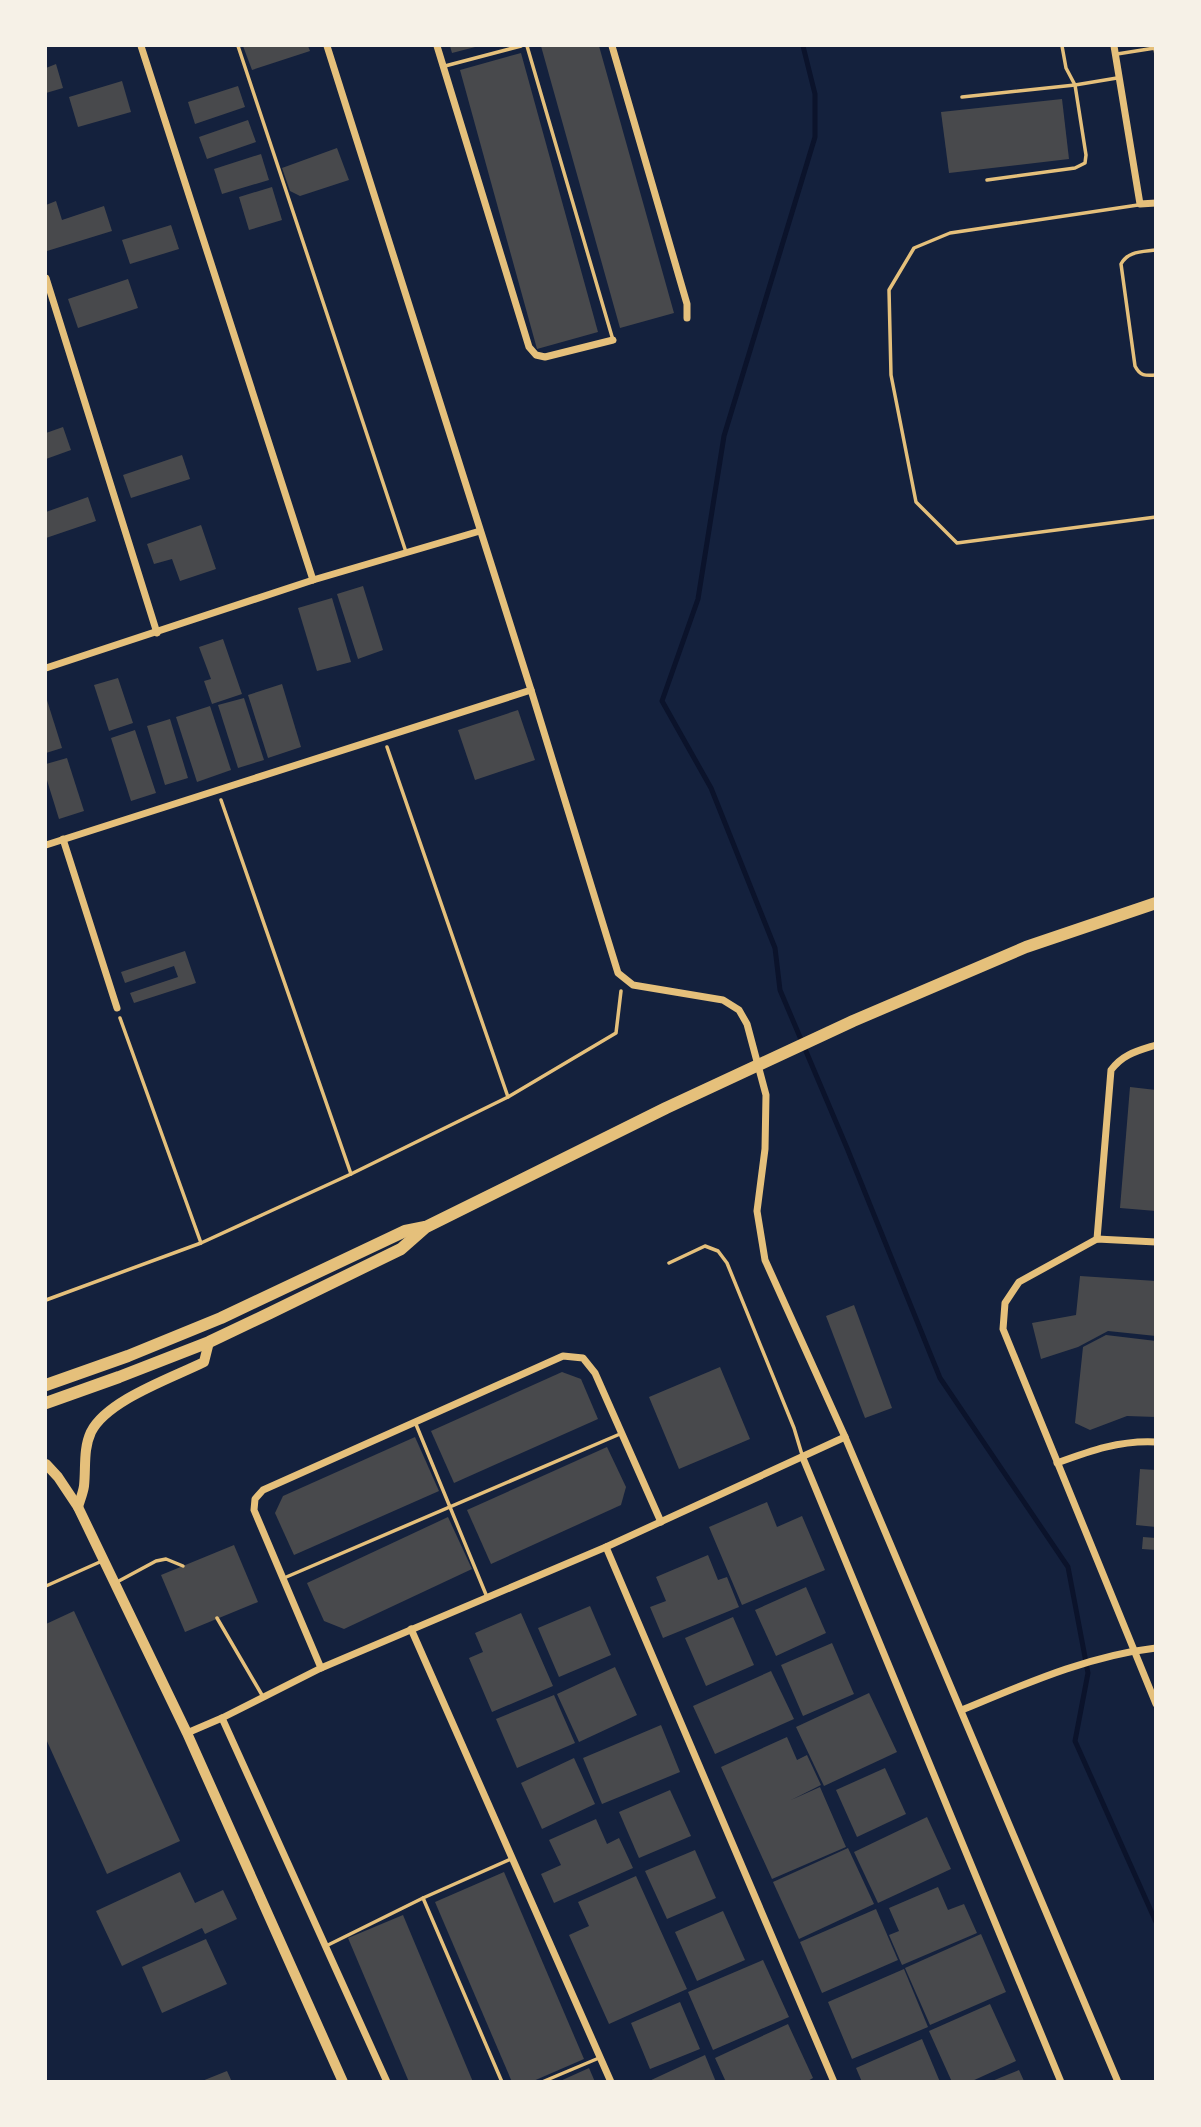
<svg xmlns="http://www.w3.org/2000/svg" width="1201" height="2127" font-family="Manrope,sans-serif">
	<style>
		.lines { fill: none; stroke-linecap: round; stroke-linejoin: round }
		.stream { stroke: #0b132b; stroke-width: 5 }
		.building { fill: #48494c }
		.path { stroke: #e5c07b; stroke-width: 3.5 }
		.service { stroke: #e5c07b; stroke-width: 3.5 }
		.minor { stroke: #e5c07b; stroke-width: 7 }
		.tertiary { stroke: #e5c07b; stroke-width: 10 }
		.trunk { stroke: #e5c07b; stroke-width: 12 }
	</style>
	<rect width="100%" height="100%" fill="#14213d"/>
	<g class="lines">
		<polyline class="stream" points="803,46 815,94 815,137 724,436 698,599 662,701 711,788 775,948 780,990 847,1148 940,1378 1068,1567 1088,1673 1075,1741 1156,1922"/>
	</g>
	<g class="building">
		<polygon points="243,46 308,46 310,51 252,70"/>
		<polygon points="450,46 479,46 452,53"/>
		<polygon points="541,46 599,46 674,313 620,328"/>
		<polygon points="521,53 598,332 537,349 460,70"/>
		<polygon points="56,64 63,88 46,93 46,68"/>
		<polygon points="122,81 131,112 78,127 69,97"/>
		<polygon points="238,86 245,107 195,124 188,102"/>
		<polygon points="1062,99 1069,159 949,173 941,112"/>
		<polygon points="248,120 256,142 207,159 199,137"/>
		<polygon points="337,148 349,180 300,196 290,191 282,168"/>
		<polygon points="261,154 269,180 222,194 214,169"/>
		<polygon points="272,187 282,220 249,230 239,197"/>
		<polygon points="56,201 62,220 104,206 112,231 47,251 46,245 46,205"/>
		<polygon points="171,225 179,249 130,264 122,240"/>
		<polygon points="128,279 138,308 78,328 68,299"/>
		<polygon points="63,427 71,450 46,459 46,433"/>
		<polygon points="182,455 190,479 131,498 123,475"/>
		<polygon points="88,497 96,521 46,538 46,512"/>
		<polygon points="201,525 216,569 180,581 172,559 154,564 147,544"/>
		<polygon points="363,586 383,650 358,659 337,594"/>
		<polygon points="332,598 351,662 317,671 298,608"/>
		<polygon points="223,639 242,694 212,704 204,681 211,679 199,647"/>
		<polygon points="118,678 133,723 109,731 94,685"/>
		<polygon points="282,684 301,747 268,758 248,695"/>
		<polygon points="46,697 62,748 46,753"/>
		<polygon points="244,698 264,760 238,768 218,705"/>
		<polygon points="210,706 231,770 197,782 176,717"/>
		<polygon points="518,710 535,760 475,780 458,730"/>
		<polygon points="170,719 188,778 165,785 147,726"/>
		<polygon points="135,730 156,793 131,801 111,738"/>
		<polygon points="67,758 84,811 59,819 46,777 46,764"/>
		<polygon points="185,951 196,983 134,1003 130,993 178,977 174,966 125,983 121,972"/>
		<polygon points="1130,1087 1156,1090 1156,1211 1120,1208"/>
		<polygon points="1080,1276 1156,1281 1156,1336 1108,1331 1078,1347 1041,1359 1032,1323 1076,1315"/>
		<polygon points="854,1305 892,1408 865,1418 826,1316"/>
		<polygon points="1106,1335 1156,1341 1156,1417 1127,1416 1090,1430 1075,1423 1083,1347"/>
		<polygon points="720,1367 750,1439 679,1469 649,1397"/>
		<polygon points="562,1372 581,1379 598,1419 454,1483 431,1431"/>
		<polygon points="415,1437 439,1491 294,1555 275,1513 283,1496"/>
		<polygon points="607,1447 626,1487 621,1505 491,1564 467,1510"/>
		<polygon points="1140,1469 1156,1470 1156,1527 1136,1525"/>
		<polygon points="767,1502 777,1527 802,1516 825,1570 742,1605 709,1527"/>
		<polygon points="448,1517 472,1569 344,1629 324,1621 307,1583"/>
		<polygon points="1143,1537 1156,1538 1156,1550 1142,1549"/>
		<polygon points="234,1545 258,1602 185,1632 161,1575"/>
		<polygon points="708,1555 718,1580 727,1577 739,1607 663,1638 650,1607 666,1601 656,1577"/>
		<polygon points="806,1587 826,1633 776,1656 755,1610"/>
		<polygon points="590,1606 611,1655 559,1677 538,1628"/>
		<polygon points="74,1611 180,1841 107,1874 46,1739 46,1624"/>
		<polygon points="521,1613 553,1686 492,1712 469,1658 483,1652 475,1633"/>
		<polygon points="733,1617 754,1665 706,1686 685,1638"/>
		<polygon points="832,1643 854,1694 803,1716 781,1665"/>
		<polygon points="615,1667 637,1715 579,1742 557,1694"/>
		<polygon points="771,1671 794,1719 715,1754 693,1706"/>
		<polygon points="869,1693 897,1752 824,1786 796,1727"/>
		<polygon points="554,1695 575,1743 517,1768 496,1719"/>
		<polygon points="661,1725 680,1772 602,1804 583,1758"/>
		<polygon points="787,1737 797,1760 807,1755 821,1785 791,1800 820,1787 846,1847 772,1879 721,1767"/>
		<polygon points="574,1758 595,1804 542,1829 521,1783"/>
		<polygon points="885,1768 906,1814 857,1837 836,1790"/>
		<polygon points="670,1790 691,1836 639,1858 619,1812"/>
		<polygon points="927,1817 951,1869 878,1903 854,1852"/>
		<polygon points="596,1819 607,1844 619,1838 633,1868 554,1903 541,1874 561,1865 549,1840"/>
		<polygon points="848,1848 874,1904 799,1939 773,1882"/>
		<polygon points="695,1850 716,1898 667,1919 645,1871"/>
		<polygon points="180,1872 195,1903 223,1890 237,1919 205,1934 202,1928 122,1966 96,1911"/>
		<polygon points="504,1872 584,2059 531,2082 512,2082 435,1902"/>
		<polygon points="636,1876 687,1989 609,2024 569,1935 589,1926 578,1902"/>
		<polygon points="938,1887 948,1910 964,1904 977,1933 902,1965 889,1935 899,1931 889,1908"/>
		<polygon points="876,1909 898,1960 822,1993 800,1942"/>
		<polygon points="723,1911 745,1960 697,1981 675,1932"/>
		<polygon points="403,1915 473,2082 409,2082 348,1938"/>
		<polygon points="981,1934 1006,1992 930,2025 905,1968"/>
		<polygon points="206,1939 227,1984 162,2013 142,1967"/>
		<polygon points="763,1960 789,2017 713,2050 688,1992"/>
		<polygon points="904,1969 928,2027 852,2059 828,2002"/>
		<polygon points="680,2002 700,2049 650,2069 631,2023"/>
		<polygon points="990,2004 1016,2061 970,2082 952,2082 929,2031"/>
		<polygon points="788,2024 813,2078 806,2082 726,2082 715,2058"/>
		<polygon points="922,2039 940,2082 862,2082 856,2068"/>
		<polygon points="705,2055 716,2082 647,2082"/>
		<polygon points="589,2068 595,2082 558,2082"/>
		<polygon points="1019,2070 1024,2081 992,2081"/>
		<polygon points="227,2071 232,2082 202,2082 202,2081"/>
	</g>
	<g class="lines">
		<g class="path">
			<polyline points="387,747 508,1097"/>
			<polyline points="221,800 351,1174"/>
			<polyline points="120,1018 201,1243"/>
			<polyline points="46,1300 201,1243 351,1174 508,1097 616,1033 621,991"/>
		</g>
		<g class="service">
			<polyline points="238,46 406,552"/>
			<polyline points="527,46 613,340"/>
			<polyline points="1117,54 1155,48 1156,55"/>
			<polyline points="445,66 521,46"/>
			<polyline points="962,97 1075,85 1117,78"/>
			<polyline points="987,180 1075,168 1085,163 1086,155 1075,85 1066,68 1062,46"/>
			<polyline points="1138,205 950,233 914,248 889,290 891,375 916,502 957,543 1156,517"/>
			<path d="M1156 250C1141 252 1128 251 1121 264L1135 366C1140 376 1145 376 1156 375"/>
			<polyline points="669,1263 705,1246 718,1251 727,1263 794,1428 803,1458"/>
			<polyline points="415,1422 487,1597"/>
			<polyline points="284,1578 620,1434"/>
			<polyline points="117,1582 156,1561 166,1559 183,1566"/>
			<polyline points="46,1586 102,1561"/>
			<polyline points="217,1618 262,1695"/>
			<polyline points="423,1898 502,2082"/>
			<polyline points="326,1946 423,1898 511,1859"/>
			<polyline points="542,2082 599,2058"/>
		</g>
		<g class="minor">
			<polyline points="141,46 313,580"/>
			<polyline points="327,46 531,690 618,973 633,985 723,1000 739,1010 747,1024 766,1095 765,1149 757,1211 765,1260 845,1437 1118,2082"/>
			<polyline points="437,46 529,347 536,355 545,357 613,340"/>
			<polyline points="612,46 687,304 687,318"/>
			<polyline points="1114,46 1140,204 1156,203"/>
			<polyline points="46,278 157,633"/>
			<polyline points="46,668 313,580 480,531"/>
			<polyline points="63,839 117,1008"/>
			<polyline points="46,845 531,690"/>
			<path d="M1097 1239 1111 1070C1123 1054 1137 1051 1156 1045"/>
			<polyline points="1156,1242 1097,1239 1019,1282 1005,1303 1003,1329 1156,1704"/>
			<polyline points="803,1458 1061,2082"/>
			<path d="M1057 1463C1090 1451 1120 1440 1156 1442"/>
			<polyline points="606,1547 834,2082"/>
			<polyline points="411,1629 611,2082"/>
			<polyline points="321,1668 254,1510 255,1499 263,1490 563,1356 583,1358 595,1373 661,1522"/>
			<path d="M962 1710C1025 1684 1087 1656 1156 1648"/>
			<polyline points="222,1718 387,2082"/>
			<polyline points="187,1733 222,1718 321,1668 606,1547 845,1437"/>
		</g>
		<g class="tertiary">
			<polyline points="46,1464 58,1477 78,1507 187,1733 343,2082"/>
			<path d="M78 1507C80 1500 83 1493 84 1486 86 1468 83 1449 91 1432 107 1400 172 1378 204 1362L209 1342"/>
		</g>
		<g class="trunk">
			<polyline points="46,1385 128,1356 221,1318 405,1231 425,1227"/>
			<polyline points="46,1403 119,1377 209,1342 270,1313 401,1249 426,1227 666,1108 853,1021 1026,947 1156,903"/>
		</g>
	</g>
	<rect width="1201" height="2127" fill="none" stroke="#f6f1e7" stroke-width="94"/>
</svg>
